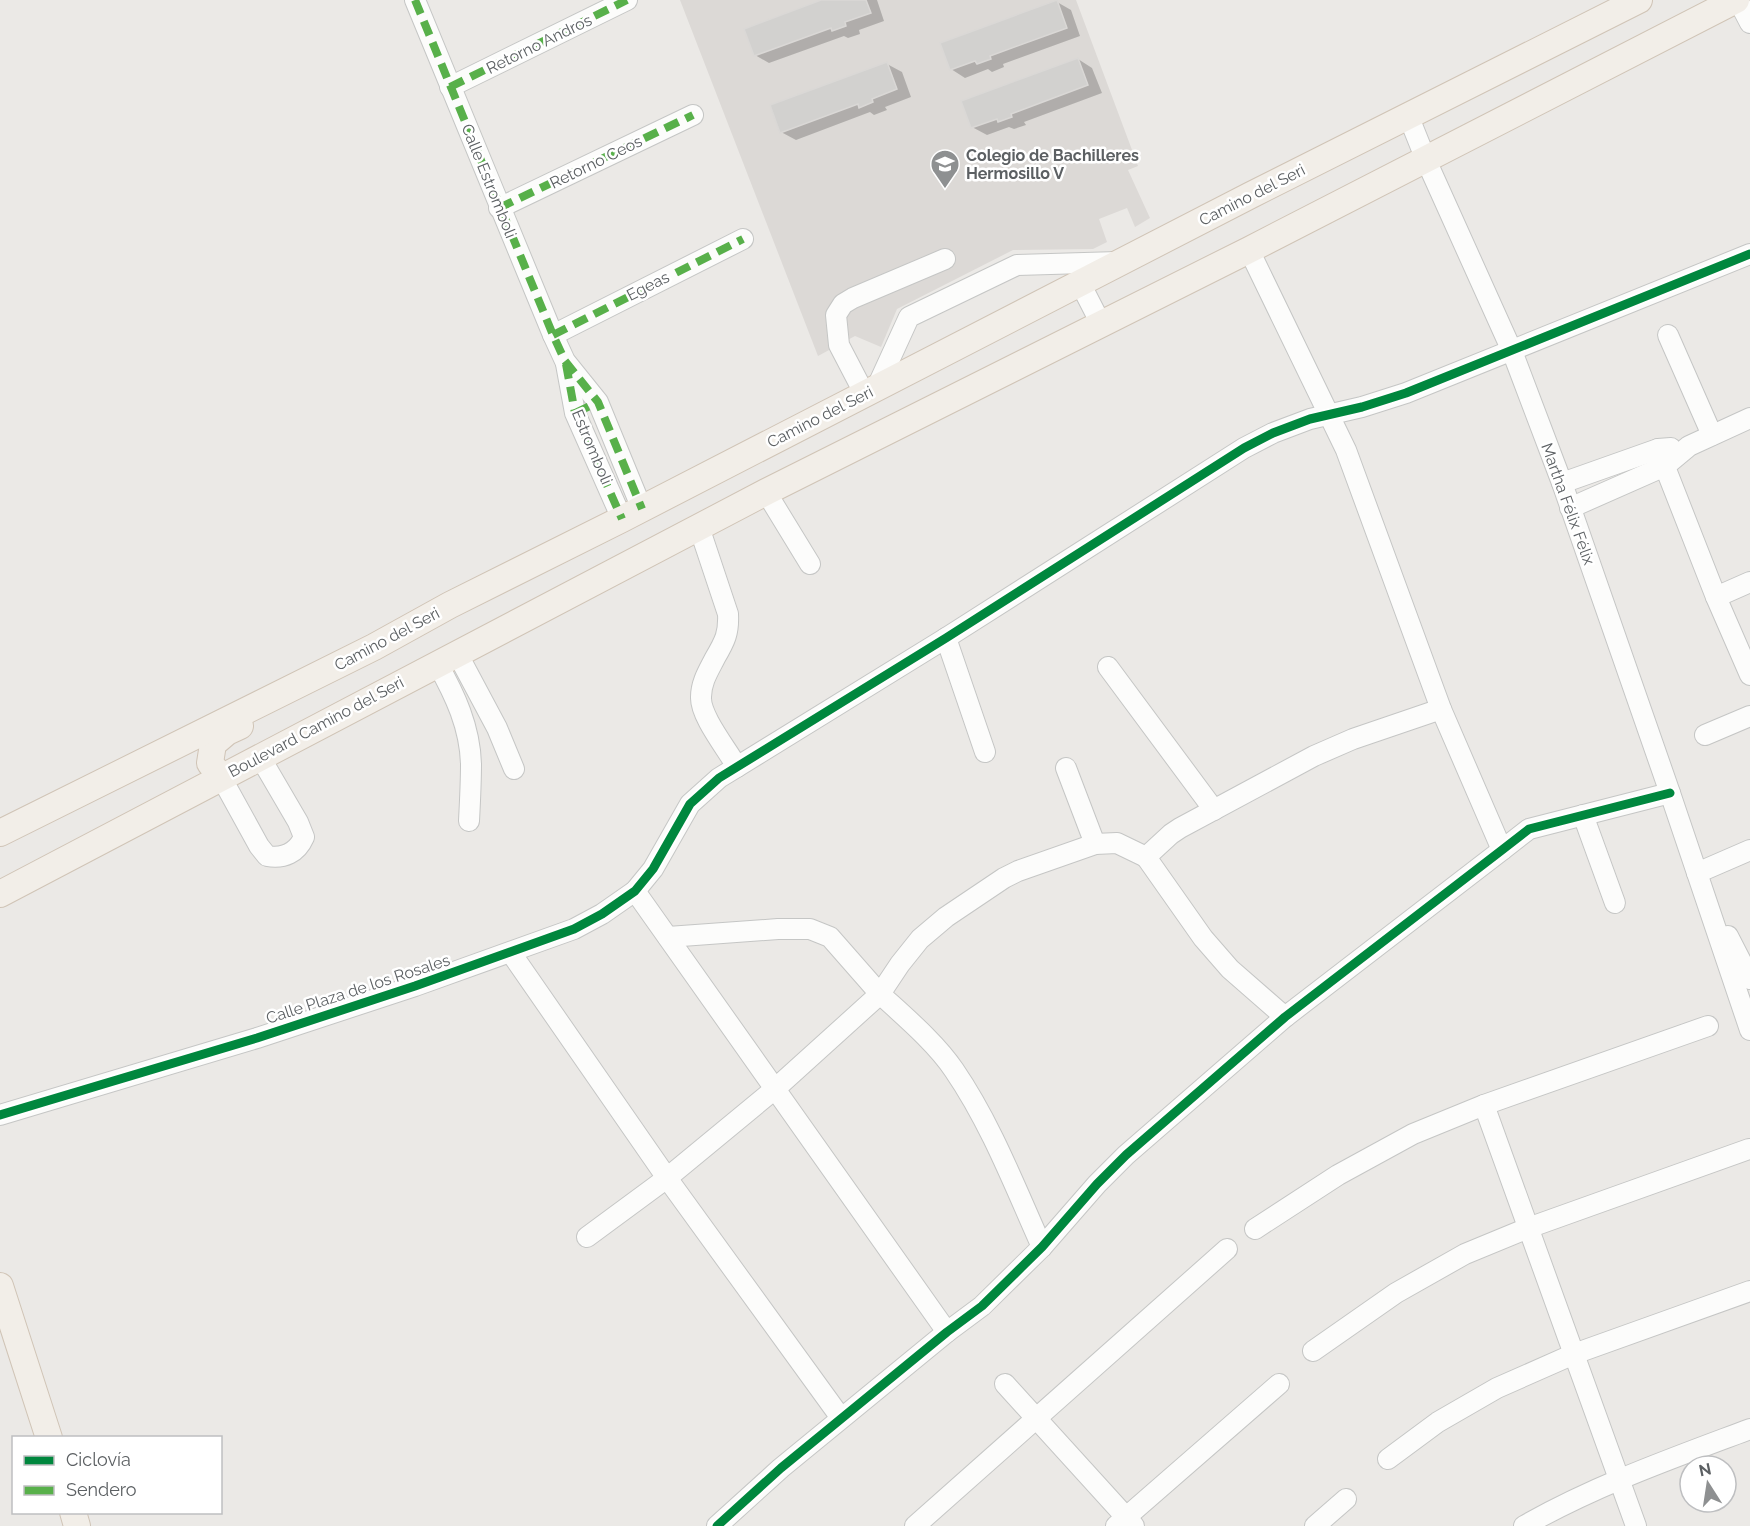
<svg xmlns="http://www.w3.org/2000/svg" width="1750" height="1526" font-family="Raleway,sans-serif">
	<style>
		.education { fill: #dcd9d6 }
		.shadow { fill: #0003 }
		.building { fill: #d2d1cf; stroke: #dad8d6; stroke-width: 1.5 }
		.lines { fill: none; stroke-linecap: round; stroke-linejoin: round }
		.minor-casing { stroke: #c5c6c5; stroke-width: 22 }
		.major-casing { stroke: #d0c4b6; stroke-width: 28 }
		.minor { stroke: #fcfcfb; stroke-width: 20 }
		.major { stroke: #f2eee8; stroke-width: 26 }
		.quiet { stroke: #58b04a; stroke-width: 8; stroke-dasharray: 15 8; stroke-linecap: butt }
		.cycleway-casing { stroke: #fff; stroke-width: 13 }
		.cycleway { stroke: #00873e; stroke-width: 9 }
		.labels { text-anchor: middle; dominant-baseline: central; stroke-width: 5; stroke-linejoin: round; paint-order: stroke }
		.street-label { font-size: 16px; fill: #5c6063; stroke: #fff }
		.poi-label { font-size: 16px; font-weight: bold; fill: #5c6063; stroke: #fff; text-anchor: start }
	</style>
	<rect width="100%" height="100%" fill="#ebe9e6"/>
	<polygon class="education" points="680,0 1076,0 1138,166 1128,170 1150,218 1135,227 1127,208 1099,219 1107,242 1093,249 1013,250 897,309 881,347 855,336 818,356"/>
	<g class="shadow">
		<polygon points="826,0 877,0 884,21 859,30 860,34 848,38 844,36 769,63 755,55"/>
		<polygon points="1057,2 1071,10 1080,36 1003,64 1004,67 992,72 988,69 965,78 951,69"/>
		<polygon points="1078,59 1092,68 1102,93 1024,122 1026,125 1014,129 1009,127 987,135 972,127"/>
		<polygon points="887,64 902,72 911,97 885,107 887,110 874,115 870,112 796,140 781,132"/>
	</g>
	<g class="building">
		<polygon points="821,0 866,0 871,13 845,22 846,26 832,31 831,28 754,56 744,29"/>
		<polygon points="1057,0 1067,28 990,56 991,59 977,64 975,61 950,70 940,43"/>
		<polygon points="1078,58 1088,85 1011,114 1012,117 998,122 997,119 971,128 961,101"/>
		<polygon points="887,62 897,89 872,99 873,102 859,108 858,104 780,133 770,105"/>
	</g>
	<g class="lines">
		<g class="minor-casing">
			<g id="minor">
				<polyline points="415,0 553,335 565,361 598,402 642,509"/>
				<polyline points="1738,0 1750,23"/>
				<polyline points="450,87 627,0"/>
				<polyline points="1408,115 1426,160 1512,351 1562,483 1670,793 1750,1030"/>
				<polyline points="499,208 693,115"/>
				<polyline points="1249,250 1346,450 1441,709 1502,850"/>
				<polyline points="1080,283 1101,324"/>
				<polyline points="553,335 743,239"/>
				<polyline points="1668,335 1712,435"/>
				<polyline points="566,364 575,413 622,519"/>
				<polyline points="877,387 909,317 1017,265 1118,262"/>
				<polyline points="864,393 839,345 836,315 843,304 853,298 945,259"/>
				<polyline points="1658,449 1716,597 1750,675"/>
				<polyline points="1562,483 1658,449 1671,448"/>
				<polyline points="766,492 810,564"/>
				<polyline points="1570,508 1665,466 1689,446 1750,418"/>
				<path d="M699 527 728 614C729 633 725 641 715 658 709 670 701 682 701 697 700 716 727 749 737 767"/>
				<polyline points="1716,597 1750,582"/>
				<polyline points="946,638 985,752"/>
				<polyline points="457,653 497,728 514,769"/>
				<path d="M437 663C455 695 470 727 471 764 471 783 470 802 469 821"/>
				<polyline points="1108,667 1214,810"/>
				<polyline points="1705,735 1750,716"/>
				<polyline points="1066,768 1095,844"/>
				<path d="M221 777 259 846 267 856C284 859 297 853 304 837L298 822 260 757"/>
				<polyline points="1583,815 1615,903"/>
				<polyline points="1697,873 1750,850"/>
				<polyline points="635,891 947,1332"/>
				<polyline points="1728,936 1750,979"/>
				<polyline points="511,953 667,1178 841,1418"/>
				<polyline points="1285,1017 1230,969 1203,938 1146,857 1171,834 1180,828 1314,756 1353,739 1441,709"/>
				<polyline points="1484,1105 1636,1526"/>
				<polyline points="0,1115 257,1038 415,986 574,929 602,914 635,891 653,869 690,804 719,778 946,638 1244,448 1273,433 1310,419 1362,407 1406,393 1750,254"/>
				<polyline points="1255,1229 1338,1175 1413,1134 1484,1105 1708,1026"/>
				<polyline points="587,1237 667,1178 776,1088 880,994 830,937 810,929 778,929 668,937"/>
				<path d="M1042 1247C1015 1187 991 1124 954 1070 936 1043 904 1016 880 994L900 964 920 939 946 917 1004 878 1018 871 1095 844 1117 843 1146 857"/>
				<polyline points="1313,1351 1396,1293 1465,1254 1528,1228 1749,1149"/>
				<polyline points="1005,1384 1134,1526"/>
				<polyline points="1388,1459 1438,1422 1497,1388 1574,1354 1750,1291"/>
				<polyline points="717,1526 781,1468 947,1332 982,1306 1042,1247 1097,1184 1126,1155 1285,1017 1502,850 1529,829 1670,793"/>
				<polyline points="915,1526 1227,1249"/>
				<polyline points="1116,1526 1279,1384"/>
				<polyline points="1315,1526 1346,1499"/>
				<path d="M1524 1526C1596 1485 1673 1458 1750 1429"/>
			</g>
		</g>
		<g class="major-casing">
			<g id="major">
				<polyline points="221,777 210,763 213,744 227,732 240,726"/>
				<polyline points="0,833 374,647 450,605 622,519 1251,195 1639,0"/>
				<polyline points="0,894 766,492 1249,250 1736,0"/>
				<polyline points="0,1286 49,1438"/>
				<polyline points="73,1512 77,1526"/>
			</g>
		</g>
		<use href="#minor" class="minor"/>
		<use href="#major" class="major"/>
		<g class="quiet">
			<polyline points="415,0 553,335 565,361 598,402 642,509"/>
			<polyline points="450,87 627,0"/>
			<polyline points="499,208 693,115"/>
			<polyline points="553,335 743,239"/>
			<polyline points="566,364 575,413 622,519"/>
			<polyline points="575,413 598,402"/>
		</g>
		<g class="cycleway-casing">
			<g id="cycleway">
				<polyline points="0,1115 257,1038 415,986 574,929 602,914 635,891 653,869 690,804 719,778 946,638 1244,448 1273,433 1310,419 1362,407 1406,393 1750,254"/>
				<polyline points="717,1526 781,1468 947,1332 982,1306 1042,1247 1097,1184 1126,1155 1285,1017 1502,850 1529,829 1670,793"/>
			</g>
		</g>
		<use href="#cycleway" class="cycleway"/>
	</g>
	<defs>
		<g id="school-pin" transform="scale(1.5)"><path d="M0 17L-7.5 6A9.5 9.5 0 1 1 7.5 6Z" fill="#8e9091" stroke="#fff"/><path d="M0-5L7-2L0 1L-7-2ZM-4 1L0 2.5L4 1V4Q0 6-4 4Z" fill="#fff"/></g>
	</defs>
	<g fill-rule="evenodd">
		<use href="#school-pin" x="945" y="164"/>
	</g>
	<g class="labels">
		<g class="street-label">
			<text transform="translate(539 44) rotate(-26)">Retorno Andros</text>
			<text transform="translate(596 162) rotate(-26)">Retorno Ceos</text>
			<text transform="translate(489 181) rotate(68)">Calle Estromboli</text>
			<text transform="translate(1252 195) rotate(-27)">Camino del Seri</text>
			<text transform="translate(648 286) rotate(-27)">Egeas</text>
			<text transform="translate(820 417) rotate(-27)">Camino del Seri</text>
			<text transform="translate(592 447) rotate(67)">Estromboli</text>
			<text transform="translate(1568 504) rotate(70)">Martha Félix Félix</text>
			<text transform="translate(387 639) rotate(-28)">Camino del Seri</text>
			<text transform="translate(316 727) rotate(-28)">Boulevard Camino del Seri</text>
			<text transform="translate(358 989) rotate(-18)">Calle Plaza de los Rosales</text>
		</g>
		<g class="poi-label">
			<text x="966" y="155">Colegio de Bachilleres<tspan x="966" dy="18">Hermosillo V</tspan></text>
		</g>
	</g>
	<rect x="12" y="1436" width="210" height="78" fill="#ffffff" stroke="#bebfc1" stroke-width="1.5"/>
	<rect x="24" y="1456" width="30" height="9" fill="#00873e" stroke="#bebfc1" stroke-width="1.5"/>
	<text x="66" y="1466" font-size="18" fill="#5c6063">Ciclovía</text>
	<rect x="24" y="1486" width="30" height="9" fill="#58b04a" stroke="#bebfc1" stroke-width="1.5"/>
	<text x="66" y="1496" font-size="18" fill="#5c6063">Sendero</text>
	<g transform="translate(1708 1484) rotate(348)"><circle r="28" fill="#ffffff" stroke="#bebfc1" stroke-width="1.5"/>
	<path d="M0-4.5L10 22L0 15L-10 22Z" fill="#8e9091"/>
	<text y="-9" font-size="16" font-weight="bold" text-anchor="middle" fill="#5c6063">N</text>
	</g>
</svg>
